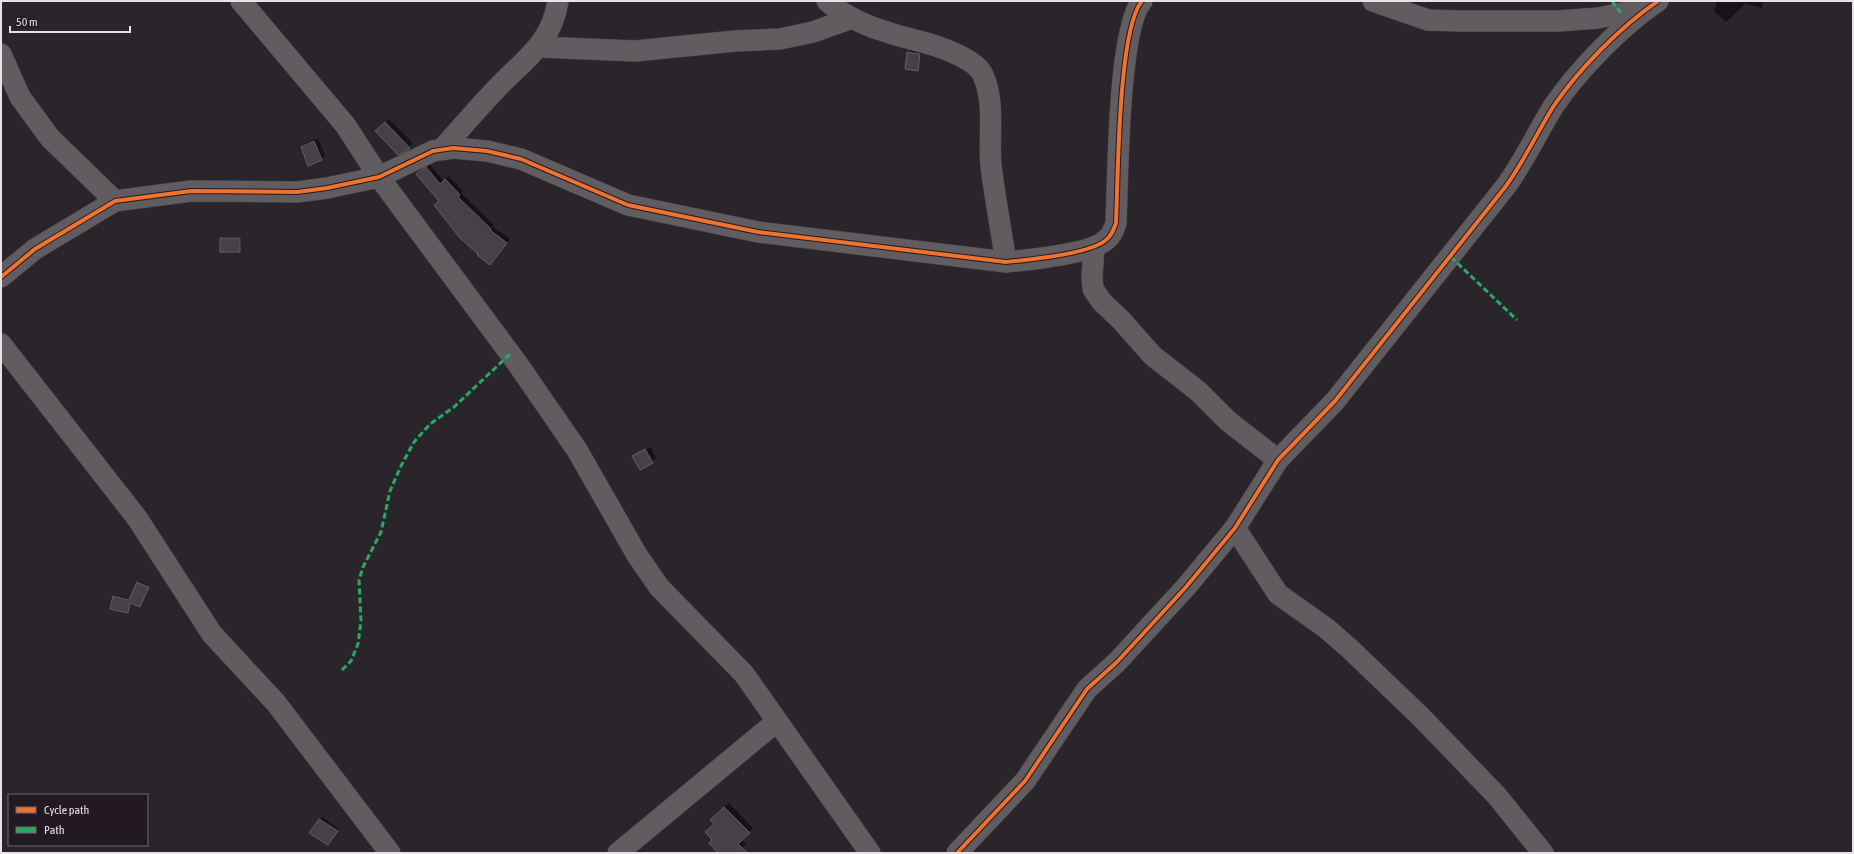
<svg xmlns="http://www.w3.org/2000/svg" width="1854" height="854" font-family="'Asap Condensed',sans-serif">
	<style>
		.shadow { fill: #0007 }
		.building { fill: #454146; stroke: #626064 }
		.lines { fill: none; stroke-linecap: round; stroke-linejoin: round }
		.minor-casing { stroke: #454145; stroke-width: 22 }
		.minor { stroke: #605c60; stroke-width: 21 }
		.quiet { stroke: #26ab63; stroke-width: 3; stroke-dasharray: 6 3; stroke-linecap: butt }
		.cycleway-casing { stroke: #221922; stroke-width: 6 }
		.cycleway { stroke: #ef722f; stroke-width: 4 }
	</style>
	<rect width="100%" height="100%" fill="#2a252a"/>
	<g class="shadow">
		<polygon points="1717,1 1764,1 1761,8 1745,4 1726,22 1713,10 1716,6"/>
		<polygon points="910,50 922,52 917,70 906,68"/>
		<polygon points="389,119 413,143 409,147 376,131"/>
		<polygon points="318,138 325,155 321,160 302,147 306,143"/>
		<polygon points="430,165 444,181 449,176 463,191 461,193 494,225 492,226 510,239 493,261 479,254 440,201 421,171"/>
		<polygon points="223,237 241,237 241,249 239,251 221,239"/>
		<polygon points="650,446 656,458 652,462 634,456 637,453 637,455 650,447"/>
		<polygon points="140,581 150,586 142,604 140,606 131,602 128,612 114,597 115,595 131,599"/>
		<polygon points="729,803 753,828 742,839 746,844 737,853 719,853 713,840 715,824 711,820"/>
		<polygon points="322,817 339,829 328,844 311,833"/>
	</g>
	<g class="building">
		<polygon points="907,52 920,54 918,71 905,69"/>
		<polygon points="385,122 410,148 408,150 398,155 375,131"/>
		<polygon points="314,141 322,160 308,166 301,147"/>
		<polygon points="426,167 440,184 445,179 460,195 458,197 491,229 490,230 507,243 490,265 477,255 478,254 460,238 434,205 439,201 416,174"/>
		<rect x="220" y="238" width="20" height="14"/>
		<polygon points="645,449 653,463 640,470 632,456"/>
		<polygon points="137,582 149,587 140,607 130,603 128,613 110,609 113,596 129,600"/>
		<polygon points="724,807 750,833 738,844 748,853 718,853 709,843 712,840 705,832 714,824 710,820"/>
		<polygon points="319,819 338,831 328,845 309,833"/>
	</g>
	<g class="lines">
		<g class="minor-casing">
			<g id="minor">
				<polyline points="241,1 346,126 379,177 517,363 577,450 637,555 659,587 744,674 870,853"/>
				<path d="M827 1C856 27 897 35 933 45 946 49 975 60 982 73 996 101 988 136 991 166 995 198 1001 230 1006 262"/>
				<polyline points="1373,1 1428,20 1458,21 1558,21 1598,18 1647,8"/>
				<polyline points="540,47 635,51 735,41 780,39 813,32 852,18"/>
				<polyline points="1,54 20,97 50,138 115,201"/>
				<path d="M442 149C461 128 479 107 498 87 526 58 551 44 558 1"/>
				<polyline points="1094,247 1092,277 1093,289 1102,302 1121,320 1153,356 1198,391 1228,421 1278,460"/>
				<path d="M1 277 35 249 115 201 191 191 297 192 327 188 379 177 433 151 453 148 487 151 521 159 628 205 758 232 1006 262C1027 260 1093 254 1107 239 1112 235 1114 229 1116 223 1118 180 1118 29 1142 1"/>
				<polyline points="1,344 137,518 212,634 276,703 390,853"/>
				<polyline points="1235,528 1278,594 1326,628 1349,648 1421,717 1497,796 1543,853"/>
				<polyline points="618,853 776,722"/>
				<path d="M957 853 1025 781 1087 689 1117 662 1186 587 1235 528 1278 460 1335 401 1506 186C1524 161 1537 133 1553 107 1578 70 1621 26 1658 1"/>
			</g>
		</g>
		<use href="#minor" class="minor"/>
		<g class="quiet">
			<polyline points="1612,1 1621,13"/>
			<polyline points="1451,257 1517,320"/>
			<polyline points="342,670 351,661 358,644 361,621 359,580 363,567 381,532 390,491 401,466 414,442 430,424 454,407 510,354"/>
		</g>
		<g class="cycleway-casing">
			<g id="cycleway">
				<path d="M1 277 35 249 115 201 191 191 297 192 327 188 379 177 433 151 453 148 487 151 521 159 628 205 758 232 1006 262C1027 260 1093 254 1107 239 1112 235 1114 229 1116 223 1118 180 1118 29 1142 1"/>
				<path d="M957 853 1025 781 1087 689 1117 662 1186 587 1235 528 1278 460 1335 401 1506 186C1524 161 1537 133 1553 107 1578 70 1621 26 1658 1"/>
			</g>
		</g>
		<use href="#cycleway" class="cycleway"/>
	</g>
	<rect width="1854" height="854" fill="none" stroke="#e8e2e8" stroke-width="4"/>
	<rect x="8" y="794" width="140" height="52" fill="#221922" stroke="#716971"/>
	<rect x="16" y="807" width="20" height="6" fill="#ef722f" stroke="#716971"/>
	<text x="44" y="814" font-size="12" fill="#e8e2e8">Cycle path</text>
	<rect x="16" y="827" width="20" height="6" fill="#26ab63" stroke="#716971"/>
	<text x="44" y="834" font-size="12" fill="#e8e2e8">Path</text>
	<path d="M10 26v6h120v-6" fill="none" stroke="#e8e2e8" stroke-width="2"/>
	<text x="16" y="26" font-size="12" fill="#e8e2e8" stroke="#221922" stroke-width="3" paint-order="stroke">50 m</text>
</svg>
